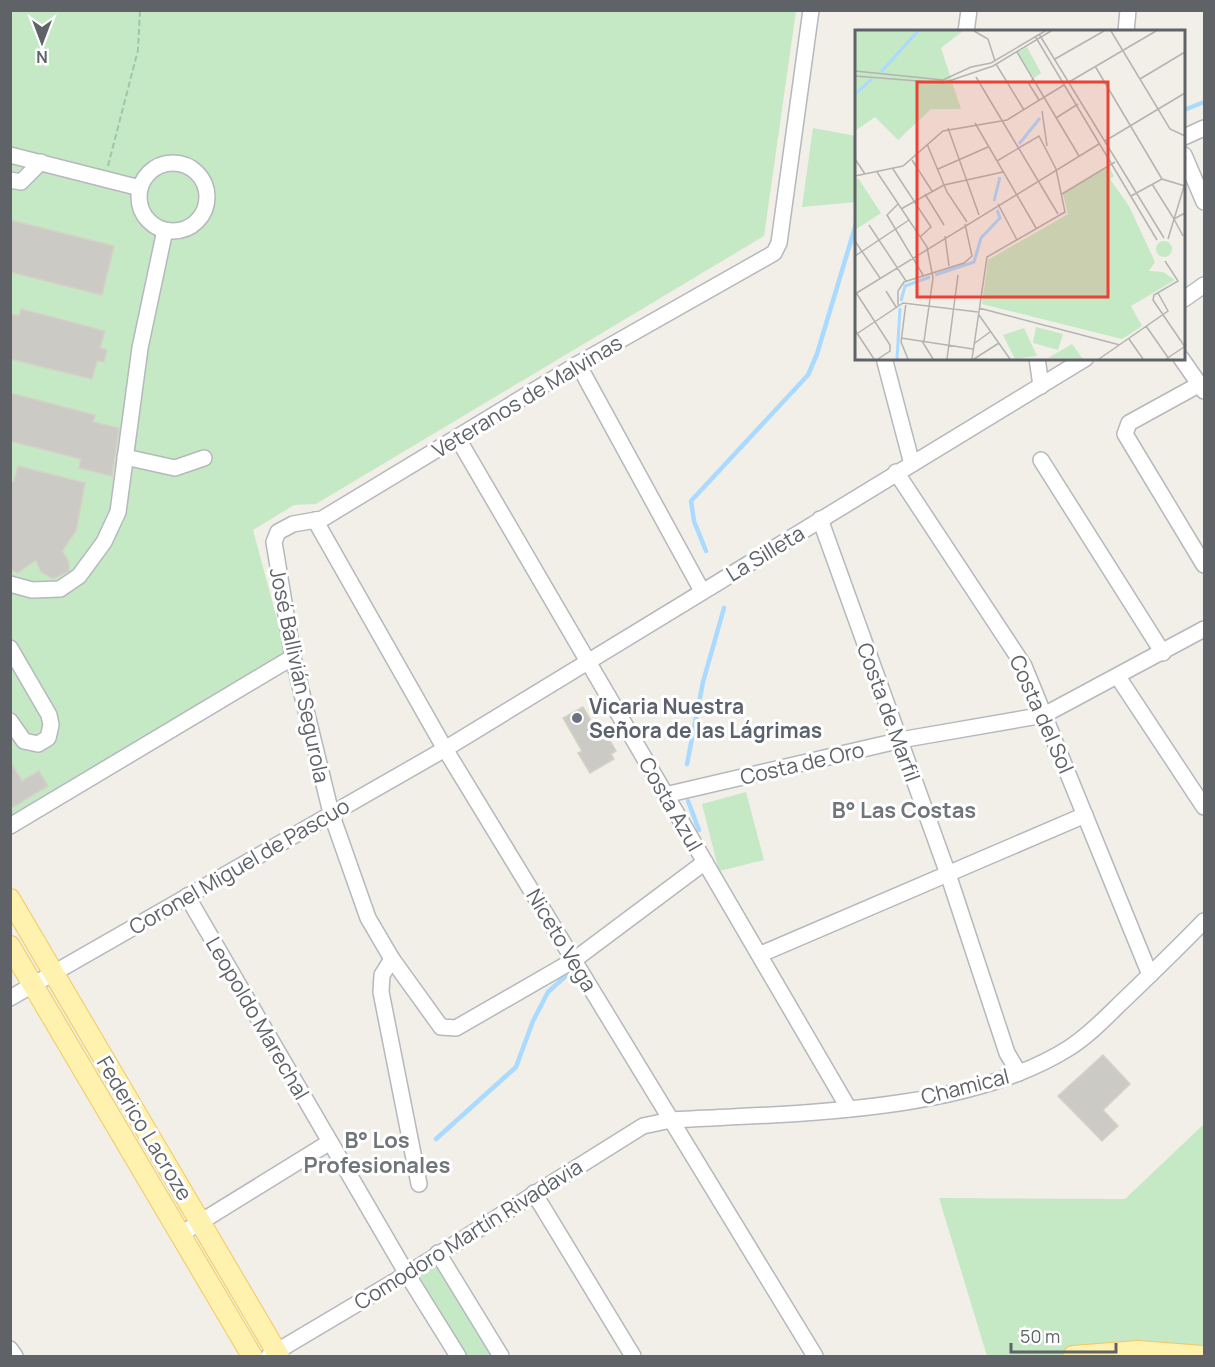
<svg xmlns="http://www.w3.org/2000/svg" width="1215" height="1367" font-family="Manrope,sans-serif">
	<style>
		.green { fill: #c5e8c5 }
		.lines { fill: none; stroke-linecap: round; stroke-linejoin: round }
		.stream { stroke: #aadaff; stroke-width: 4.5 }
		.building { fill: #cccac5; stroke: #d6d1c6; stroke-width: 1.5 }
		.minor-casing { stroke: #b5b8bc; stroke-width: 18 }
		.major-casing { stroke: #f2c960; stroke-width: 22 }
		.path { stroke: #9cc7a9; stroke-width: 2; stroke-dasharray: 6 3; stroke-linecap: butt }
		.minor { stroke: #fff; stroke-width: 15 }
		.major { stroke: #fff2af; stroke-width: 20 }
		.worship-dot { fill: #6b7280; stroke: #fff; stroke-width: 2 }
		.labels { text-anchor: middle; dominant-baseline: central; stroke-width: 6; stroke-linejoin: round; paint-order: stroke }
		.street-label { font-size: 21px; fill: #5f6368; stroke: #fff }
		.worship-label { font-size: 21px; font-weight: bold; fill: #5b616d; stroke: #fff; text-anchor: start }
		.neighbourhood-label { font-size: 22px; font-weight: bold; fill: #70757a; stroke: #fff }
		.inset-river { fill: none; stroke: #aadaff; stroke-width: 3 }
		.inset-road { fill: none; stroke: #b3b3b1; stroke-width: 1.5 }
		.view { fill: #ea4335; fill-opacity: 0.15; stroke: #ea4335; stroke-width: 3 }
		.inset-edge { fill: none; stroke: #5f6368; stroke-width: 3 }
	</style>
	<rect width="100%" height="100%" fill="#f1efe8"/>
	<g class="green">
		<polygon points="10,11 796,11 764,236 316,504 294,505 253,530 286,653 11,816"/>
		<polygon points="813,128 856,136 856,202 802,207"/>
		<polygon points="746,792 764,860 719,871 702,804"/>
		<polygon points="1204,1124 1204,1356 987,1356 939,1198 1125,1199"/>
		<polygon points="438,1257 494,1356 461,1356 410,1274"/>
	</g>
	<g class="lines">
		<g class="stream">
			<polyline points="1184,110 1204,102"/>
			<polyline points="706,551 694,521 691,501 808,375 817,354 856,224"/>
			<polyline points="687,764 703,682 724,608"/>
			<polyline points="688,801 699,830"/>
			<polyline points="436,1139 516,1067 533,1021 548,992 569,973"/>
		</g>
	</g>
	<g class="building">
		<polygon points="10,220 114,246 102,295 10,272"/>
		<polygon points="21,309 105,331 100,348 107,350 104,362 97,361 92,379 10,359 10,314 19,316"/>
		<polygon points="10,393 95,415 93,422 119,428 112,476 79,468 81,459 10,441"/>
		<polygon points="18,466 85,483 76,531 62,551 69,562 69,571 53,579 41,572 36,560 18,573 10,569 10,483 14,481"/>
		<polygon points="583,707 602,740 608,737 616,751 611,754 614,759 590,773 578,753 582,751 563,718"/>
		<polygon points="10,762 22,781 39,771 48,786 10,809"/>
		<polygon points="1103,1055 1130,1084 1103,1110 1118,1126 1102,1141 1058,1096"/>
	</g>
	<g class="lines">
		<g class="minor-casing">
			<g id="minor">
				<polyline points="966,32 969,10"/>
				<polyline points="1126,32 1128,10"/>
				<polyline points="1184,137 1204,128"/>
				<polyline points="10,155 140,188"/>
				<polyline points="1184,155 1204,202"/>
				<circle cx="173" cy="197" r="34"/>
				<polyline points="10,180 21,182 41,162"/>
				<polyline points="1184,299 1204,285"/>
				<polyline points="884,358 912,464"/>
				<polyline points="1037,358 1041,386"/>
				<polyline points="1181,358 1204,391"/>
				<polyline points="578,364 702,591"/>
				<polyline points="1200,384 1129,423 1125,434 1204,565"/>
				<polyline points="457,437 849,1109"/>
				<polyline points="125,457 175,468 204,458"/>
				<polyline points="1041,460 1163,653"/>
				<polyline points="896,472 1024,666 1150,975"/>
				<polyline points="820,519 948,874 1007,1053 1019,1073"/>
				<polyline points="315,520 445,749 815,1356"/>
				<polyline points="10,584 32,590 60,589 79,576 104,542 118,512 140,348 165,230"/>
				<polyline points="10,648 49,715 51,725 48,738 38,744 24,741 10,721"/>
				<polyline points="1118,677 1204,807"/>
				<polyline points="665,795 906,739 1044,715 1204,629"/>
				<polyline points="10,826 293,657"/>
				<polyline points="705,862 574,960 456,1028 441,1027 392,959 368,918 331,813 293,657 274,542 278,532 293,524 322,519 578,364 774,253 779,243 811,10"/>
				<polyline points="187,896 407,1274 458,1356"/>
				<polyline points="761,954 1085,815"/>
				<polyline points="392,959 382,975 381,992 419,1184"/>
				<polyline points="10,998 445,749 1086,358"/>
				<polyline points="534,1193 633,1356"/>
				<polyline points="181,1234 330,1142"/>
				<polyline points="438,1253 501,1356"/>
				<polyline points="10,1349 15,1356"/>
				<path d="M269 1356 407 1274 643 1126 671 1120C791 1113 965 1114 1069 1048 1091 1034 1108 1015 1127 997 1153 972 1179 947 1204 921"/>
			</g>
		</g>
		<g class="major-casing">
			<g id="major">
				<polyline points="10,899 279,1356"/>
				<polyline points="10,946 252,1356"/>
				<polyline points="1073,1356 1138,1351 1203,1356"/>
			</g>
		</g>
		<polyline class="path" points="108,166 138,50 140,10"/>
		<use href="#minor" class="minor"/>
		<use href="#major" class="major"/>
	</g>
	<circle class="worship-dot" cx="577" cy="718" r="6"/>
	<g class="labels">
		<g class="street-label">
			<text transform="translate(527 396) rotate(-31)">Veteranos de Malvinas</text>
			<text transform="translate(765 553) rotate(-31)">La Silleta</text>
			<text transform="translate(300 675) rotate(78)">José Ballivián Segurola</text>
			<text transform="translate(889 712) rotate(70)">Costa de Marfil</text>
			<text transform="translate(1042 714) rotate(66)">Costa del Sol</text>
			<text transform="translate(802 763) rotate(-13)">Costa de Oro</text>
			<text transform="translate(671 804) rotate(60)">Costa Azul</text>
			<text transform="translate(239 866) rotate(-30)">Coronel Miguel de Pascuo</text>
			<text transform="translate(562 940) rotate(59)">Niceto Vega</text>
			<text transform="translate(258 1018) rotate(60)">Leopoldo Marechal</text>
			<text transform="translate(965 1086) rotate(-14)">Chamical</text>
			<text transform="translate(145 1128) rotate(59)">Federico Lacroze</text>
			<text transform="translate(468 1234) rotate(-32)">Comodoro Martín Rivadavia</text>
		</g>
		<g class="worship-label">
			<text x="589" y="706">Vicaria Nuestra<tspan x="589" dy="24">Señora de las Lágrimas</tspan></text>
		</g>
		<g class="neighbourhood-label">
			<text x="904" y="810">B° Las Costas</text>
			<text x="377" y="1140">B° Los<tspan x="377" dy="25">Profesionales</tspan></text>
		</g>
	</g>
	<g transform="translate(855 30)">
		<rect width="330" height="330" fill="#f1efe8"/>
		<path d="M0 1H108L86 18 106 79H76L43 110 20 87 0 101ZM172 17 186 43 179 48 163 22ZM254 137 259 146 255 149 274 176 300 232 294 241 308 242 320 250 276 276 287 296 267 309 127 274 133 230 213 184 208 164ZM3 148 26 183 0 200V150ZM301 219a8 8 0 1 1 16 0a8 8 0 1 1-16 0ZM181 297 208 304 203 320 178 313ZM169 298 182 326 160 329 148 305ZM217 314 228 329 193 328Z" fill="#c5e8c5"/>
		<path class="inset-river" d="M26 42 63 1M0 64 17 49M164 114 185 88M139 171 145 147M80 245 119 232 126 208 145 188 142 180M46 271 50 256 75 247M42 329 45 278"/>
		<path class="inset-road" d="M119 1 133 9 140 31M256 1 315 99 330 106M184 4 309 208M180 6 302 210M162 22 224 126M200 29 249 1M141 34 169 80M240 36 307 149 330 156M0 41 88 50 116 37 136 33 190 1M0 46 88 53 138 36 196 1M121 47 203 184M178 49 174 54 184 70M285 49 330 22M214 52 301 1M187 81 192 116M201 88 223 74M120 93 181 198M93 98 124 185M250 111 330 63M72 114 92 162 112 192M0 129 10 144M57 130 77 161M38 139 76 197 65 207M83 139 133 117M22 142 72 217 78 248 69 311M0 146 48 136 88 101 152 90 209 55M297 154 319 189 330 183M70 164 89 195M207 164 260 132M276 166 307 149M43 174 32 185 68 245M143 174 162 210M46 179 89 155 148 142M319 189 328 206M14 195 51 251M90 206 94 236M313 209 330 153M0 211 25 248M0 226 54 190M310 231 323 251 299 265 298 270 330 317M0 261 35 315V321L23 329M31 261 41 277M0 264 244 114M51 273 46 312 53 329M43 275V261L49 252 109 233 117 226 110 194M124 278 265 315M124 285 155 329M291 296 314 329M0 300 19 329M0 305 48 273 123 282M46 308 118 319M274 309 288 329M67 311 78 329M120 313 135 302M92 329 103 245M117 329 132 227 210 182 201 139 184 106 142 131M119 329 144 313M244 329 313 281 303 263M311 329 329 317"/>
		<path class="view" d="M62 52H253V267H62Z"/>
		<rect width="330" height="330" class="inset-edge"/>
	</g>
	<rect width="1215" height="1367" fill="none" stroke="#5f6368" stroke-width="24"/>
	<g transform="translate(42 42) rotate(180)" stroke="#ffffff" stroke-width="4.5" paint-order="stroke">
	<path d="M0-4.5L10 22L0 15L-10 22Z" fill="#5f6368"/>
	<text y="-9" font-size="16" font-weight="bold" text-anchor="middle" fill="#5f6368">N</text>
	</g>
	<path d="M1011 1343v9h105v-9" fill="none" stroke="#5f6368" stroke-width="3"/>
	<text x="1020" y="1343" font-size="18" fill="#5f6368" stroke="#ffffff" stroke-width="4.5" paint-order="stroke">50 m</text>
</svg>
